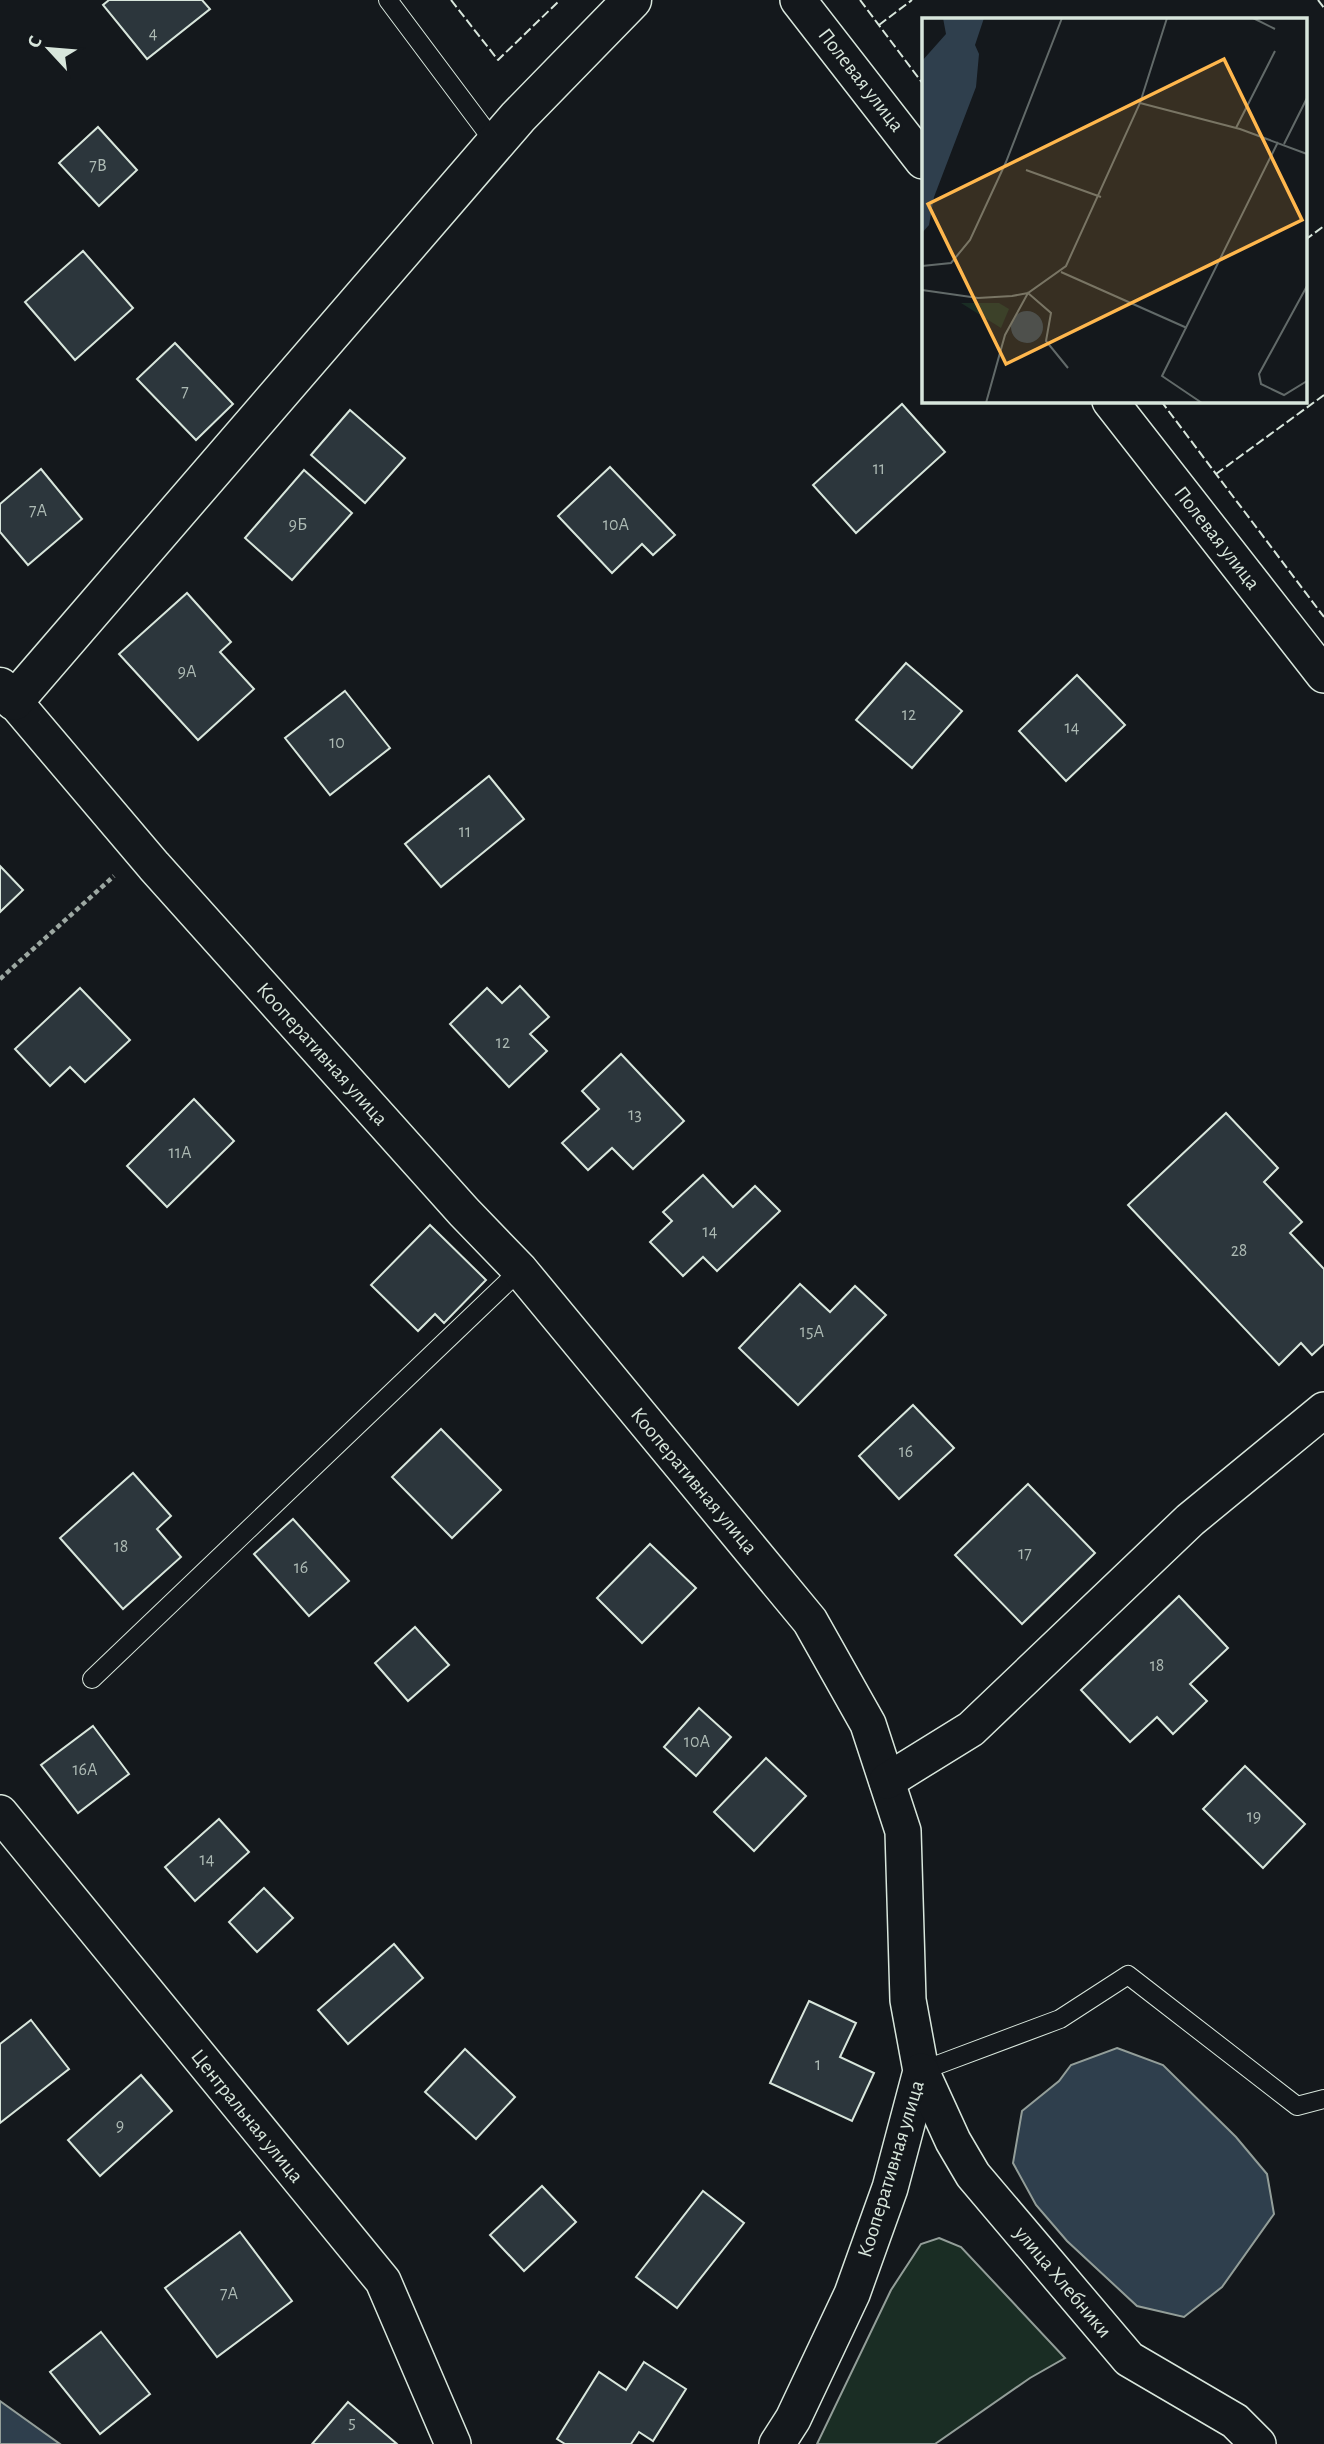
<svg xmlns="http://www.w3.org/2000/svg" width="1324" height="2444" font-family="'Alegreya Sans',sans-serif">
	<style>
		.green { fill: #1a2d24; stroke: #939e99; stroke-width: 2 }
		.water { fill: #2f3f4d; stroke: #939e99; stroke-width: 2 }
		.building { fill: #2c363c; stroke: #d8e6dc; stroke-width: 2 }
		.lines { fill: none; stroke-linecap: round; stroke-linejoin: round }
		.service-casing { stroke: #d8e6dc; stroke-width: 20 }
		.minor-casing { stroke: #d8e6dc; stroke-width: 38 }
		.tertiary-casing { stroke: #d8e6dc; stroke-width: 41 }
		.path { stroke: #9da8a2; stroke-width: 4.5; stroke-dasharray: 5 3.5; stroke-linecap: butt }
		.service { stroke: #14181c; stroke-width: 18 }
		.minor { stroke: #14181c; stroke-width: 35 }
		.tertiary { stroke: #14181c; stroke-width: 38 }
		.fence { stroke: #d8e6dc; stroke-width: 2; stroke-dasharray: 9 3.5; stroke-linecap: butt }
		.labels { text-anchor: middle; dominant-baseline: central; stroke-width: 5; stroke-linejoin: round; paint-order: stroke }
		.number-label { font-size: 18px; fill: #adbab4 }
		.street-label { font-size: 21px; fill: #d8e6dc; stroke: #14181c }
		.inset-road { fill: none; stroke: #626a69; stroke-width: 2 }
		.view { fill: #ffb74d; fill-opacity: 0.15; stroke: #ffb74d; stroke-width: 3.5 }
		.inset-edge { fill: none; stroke: #d8e6dc; stroke-width: 3.5 }
	</style>
	<rect width="100%" height="100%" fill="#14181c"/>
	<polygon class="green" points="939,2238 961,2247 1065,2358 1030,2378 935,2444 817,2444 891,2290 921,2244"/>
	<g class="water">
		<polygon points="1117,2048 1163,2065 1236,2137 1267,2174 1274,2214 1222,2287 1184,2317 1137,2306 1067,2241 1036,2205 1013,2163 1022,2111 1059,2081 1071,2065"/>
		<polygon points="0,2401 60,2444 0,2444"/>
	</g>
	<g class="building">
		<polygon points="109,0 202,0 210,9 147,59 103,5"/>
		<polygon points="98,127 137,170 99,206 59,163"/>
		<polygon points="83,251 133,308 75,360 25,302"/>
		<polygon points="175,343 233,404 196,440 137,379"/>
		<polygon points="902,404 945,452 856,533 813,485"/>
		<polygon points="350,410 405,458 365,503 311,455"/>
		<polygon points="610,467 675,535 653,555 642,544 612,573 558,516"/>
		<polygon points="41,469 82,519 28,565 0,532 0,504"/>
		<polygon points="304,470 352,513 292,580 245,538"/>
		<polygon points="187,593 231,642 220,652 254,689 198,740 119,654"/>
		<polygon points="906,663 962,711 912,768 856,720"/>
		<polygon points="1077,675 1125,725 1066,781 1019,731"/>
		<polygon points="345,691 390,748 330,795 285,738"/>
		<polygon points="489,776 524,819 441,887 405,844"/>
		<polygon points="0,866 23,890 0,912"/>
		<polygon points="520,986 549,1017 530,1034 547,1051 509,1087 450,1024 487,988 502,1003"/>
		<polygon points="80,988 130,1040 85,1082 70,1067 50,1086 15,1049"/>
		<polygon points="621,1054 684,1121 633,1169 612,1148 588,1170 562,1143 599,1109 582,1091"/>
		<polygon points="194,1099 234,1141 167,1207 127,1166"/>
		<polygon points="1226,1113 1278,1168 1264,1182 1302,1222 1290,1233 1324,1269 1324,1344 1312,1355 1301,1343 1279,1365 1128,1205"/>
		<polygon points="703,1175 733,1207 755,1186 780,1211 717,1271 703,1257 683,1276 650,1242 672,1221 663,1212"/>
		<polygon points="430,1225 486,1280 444,1323 435,1314 418,1331 371,1285"/>
		<polygon points="800,1284 830,1312 855,1286 886,1315 798,1405 739,1348"/>
		<polygon points="913,1405 954,1448 899,1499 859,1456"/>
		<polygon points="441,1429 501,1490 452,1538 392,1477"/>
		<polygon points="133,1473 171,1516 157,1529 181,1557 123,1609 60,1538"/>
		<polygon points="1028,1484 1095,1553 1022,1624 955,1555"/>
		<polygon points="293,1519 349,1581 309,1616 254,1554"/>
		<polygon points="650,1544 696,1588 642,1643 597,1598"/>
		<polygon points="1179,1596 1228,1648 1190,1684 1207,1701 1173,1734 1157,1717 1130,1742 1081,1690"/>
		<polygon points="415,1627 449,1665 408,1701 375,1663"/>
		<polygon points="699,1708 731,1737 696,1776 664,1747"/>
		<polygon points="93,1726 129,1774 78,1813 41,1765"/>
		<polygon points="766,1758 806,1796 754,1851 714,1812"/>
		<polygon points="1245,1766 1305,1824 1263,1868 1203,1809"/>
		<polygon points="219,1819 249,1852 195,1901 165,1867"/>
		<polygon points="264,1888 293,1918 257,1952 229,1922"/>
		<polygon points="394,1944 423,1978 348,2044 318,2010"/>
		<polygon points="809,2001 856,2023 840,2057 874,2073 852,2121 770,2083"/>
		<polygon points="31,2020 69,2069 0,2123 0,2044"/>
		<polygon points="465,2049 515,2097 476,2139 425,2092"/>
		<polygon points="141,2075 172,2111 100,2176 68,2140"/>
		<polygon points="542,2186 576,2222 524,2271 490,2235"/>
		<polygon points="703,2191 744,2223 677,2308 636,2277"/>
		<polygon points="240,2232 292,2301 217,2357 165,2288"/>
		<polygon points="101,2332 150,2394 100,2434 50,2372"/>
		<polygon points="644,2362 686,2389 653,2441 639,2432 631,2444 565,2444 557,2439 599,2372 626,2390"/>
		<polygon points="348,2402 397,2444 312,2444"/>
	</g>
	<g class="lines">
		<g class="service-casing">
			<g id="service">
				<polyline points="388,0 495,143"/>
				<polyline points="92,1679 520,1270"/>
				<polyline points="921,2071 1060,2019 1128,1975 1297,2106 1324,2099"/>
			</g>
		</g>
		<g class="minor-casing">
			<g id="minor">
				<polyline points="798,0 923,161"/>
				<polyline points="1110,401 1324,675"/>
				<polyline points="14,701 154,866 464,1212 520,1270 810,1621 868,1724 903,1831 908,2000 921,2071 890,2188 852,2294 793,2419 777,2444"/>
				<polyline points="887,1781 971,1729 1190,1520 1324,1410"/>
				<polyline points="0,1813 383,2281 453,2444"/>
				<polyline points="921,2071 953,2141 973,2175 1129,2359 1235,2421 1258,2444"/>
			</g>
		</g>
		<g class="tertiary-casing">
			<polyline id="tertiary" points="0,687 14,701 518,117 632,0"/>
		</g>
		<polyline class="path" points="0,979 114,876"/>
		<use href="#service" class="service"/>
		<use href="#minor" class="minor"/>
		<use href="#tertiary" class="tertiary"/>
		<g class="fence">
			<polyline points="451,0 498,60 560,0"/>
			<polyline points="860,0 923,84"/>
			<polyline points="1318,0 1324,8"/>
			<polyline points="879,25 912,0"/>
			<polyline points="1305,240 1324,226"/>
			<polyline points="1161,401 1324,617"/>
			<polyline points="1216,474 1324,395"/>
		</g>
	</g>
	<g class="labels">
		<g class="number-label">
			<text x="153" y="34">4</text>
			<text x="98" y="166">7В</text>
			<text x="185" y="392">7</text>
			<text x="879" y="469">11</text>
			<text x="38" y="511">7А</text>
			<text x="298" y="525">9Б</text>
			<text x="616" y="525">10А</text>
			<text x="187" y="672">9А</text>
			<text x="909" y="715">12</text>
			<text x="1072" y="728">14</text>
			<text x="337" y="743">10</text>
			<text x="465" y="832">11</text>
			<text x="503" y="1043">12</text>
			<text x="635" y="1115">13</text>
			<text x="180" y="1153">11А</text>
			<text x="710" y="1232">14</text>
			<text x="1239" y="1251">28</text>
			<text x="812" y="1332">15А</text>
			<text x="906" y="1452">16</text>
			<text x="121" y="1547">18</text>
			<text x="1025" y="1554">17</text>
			<text x="301" y="1568">16</text>
			<text x="1157" y="1666">18</text>
			<text x="697" y="1742">10А</text>
			<text x="85" y="1770">16А</text>
			<text x="1254" y="1817">19</text>
			<text x="207" y="1860">14</text>
			<text x="818" y="2065">1</text>
			<text x="120" y="2126">9</text>
			<text x="229" y="2294">7А</text>
			<text x="352" y="2423">5</text>
		</g>
		<g class="street-label">
			<text transform="translate(861 80) rotate(52)">Полевая улица</text>
			<text transform="translate(1217 538) rotate(52)">Полевая улица</text>
			<text transform="translate(322 1054) rotate(48)">Кооперативная улица</text>
			<text transform="translate(694 1481) rotate(50)">Кооперативная улица</text>
			<text transform="translate(247 2116) rotate(51)">Центральная улица</text>
			<text transform="translate(891 2169) rotate(-73)">Кооперативная улица</text>
			<text transform="translate(1063 2282) rotate(50)">улица Хлебники</text>
		</g>
	</g>
	<g transform="translate(922 18)">
		<rect width="385" height="385" fill="#14181c"/>
		<path d="M39 285H77L87 291 79 310Z" fill="#1a2d24"/>
		<path d="M21 0H62L53 27 57 36 54 69 12 179 7 207 0 215V43L24 16ZM89 309a16 16 0 1 1 32 0a16 16 0 1 1-32 0Z" fill="#2f3f4d"/>
		<path class="inset-road" d="M331 0 353 11M218 85 318 111 385 136M314 110 353 33M362 126 385 80M104 152 179 179M0 248 29 245 48 222 84 144 140 0M139 254 265 310M385 268 337 356 339 366 362 377 385 363M0 272 56 280 90 278 106 275 144 248 218 85 245 0M64 385 83 317 106 275 129 295 124 323 146 350M280 385 240 358 356 124"/>
		<path class="view" d="M302 41 380 202 84 346 6 186Z"/>
		<rect width="385" height="385" class="inset-edge"/>
	</g>
	<g transform="translate(49 49) rotate(296)" stroke="#14181c" stroke-width="5" paint-order="stroke">
	<path d="M0-5L12 26L0 18L-12 26Z" fill="#d8e6dc"/>
	<text y="-10" font-size="19" font-weight="bold" text-anchor="middle" fill="#d8e6dc">С</text>
	</g>
</svg>
